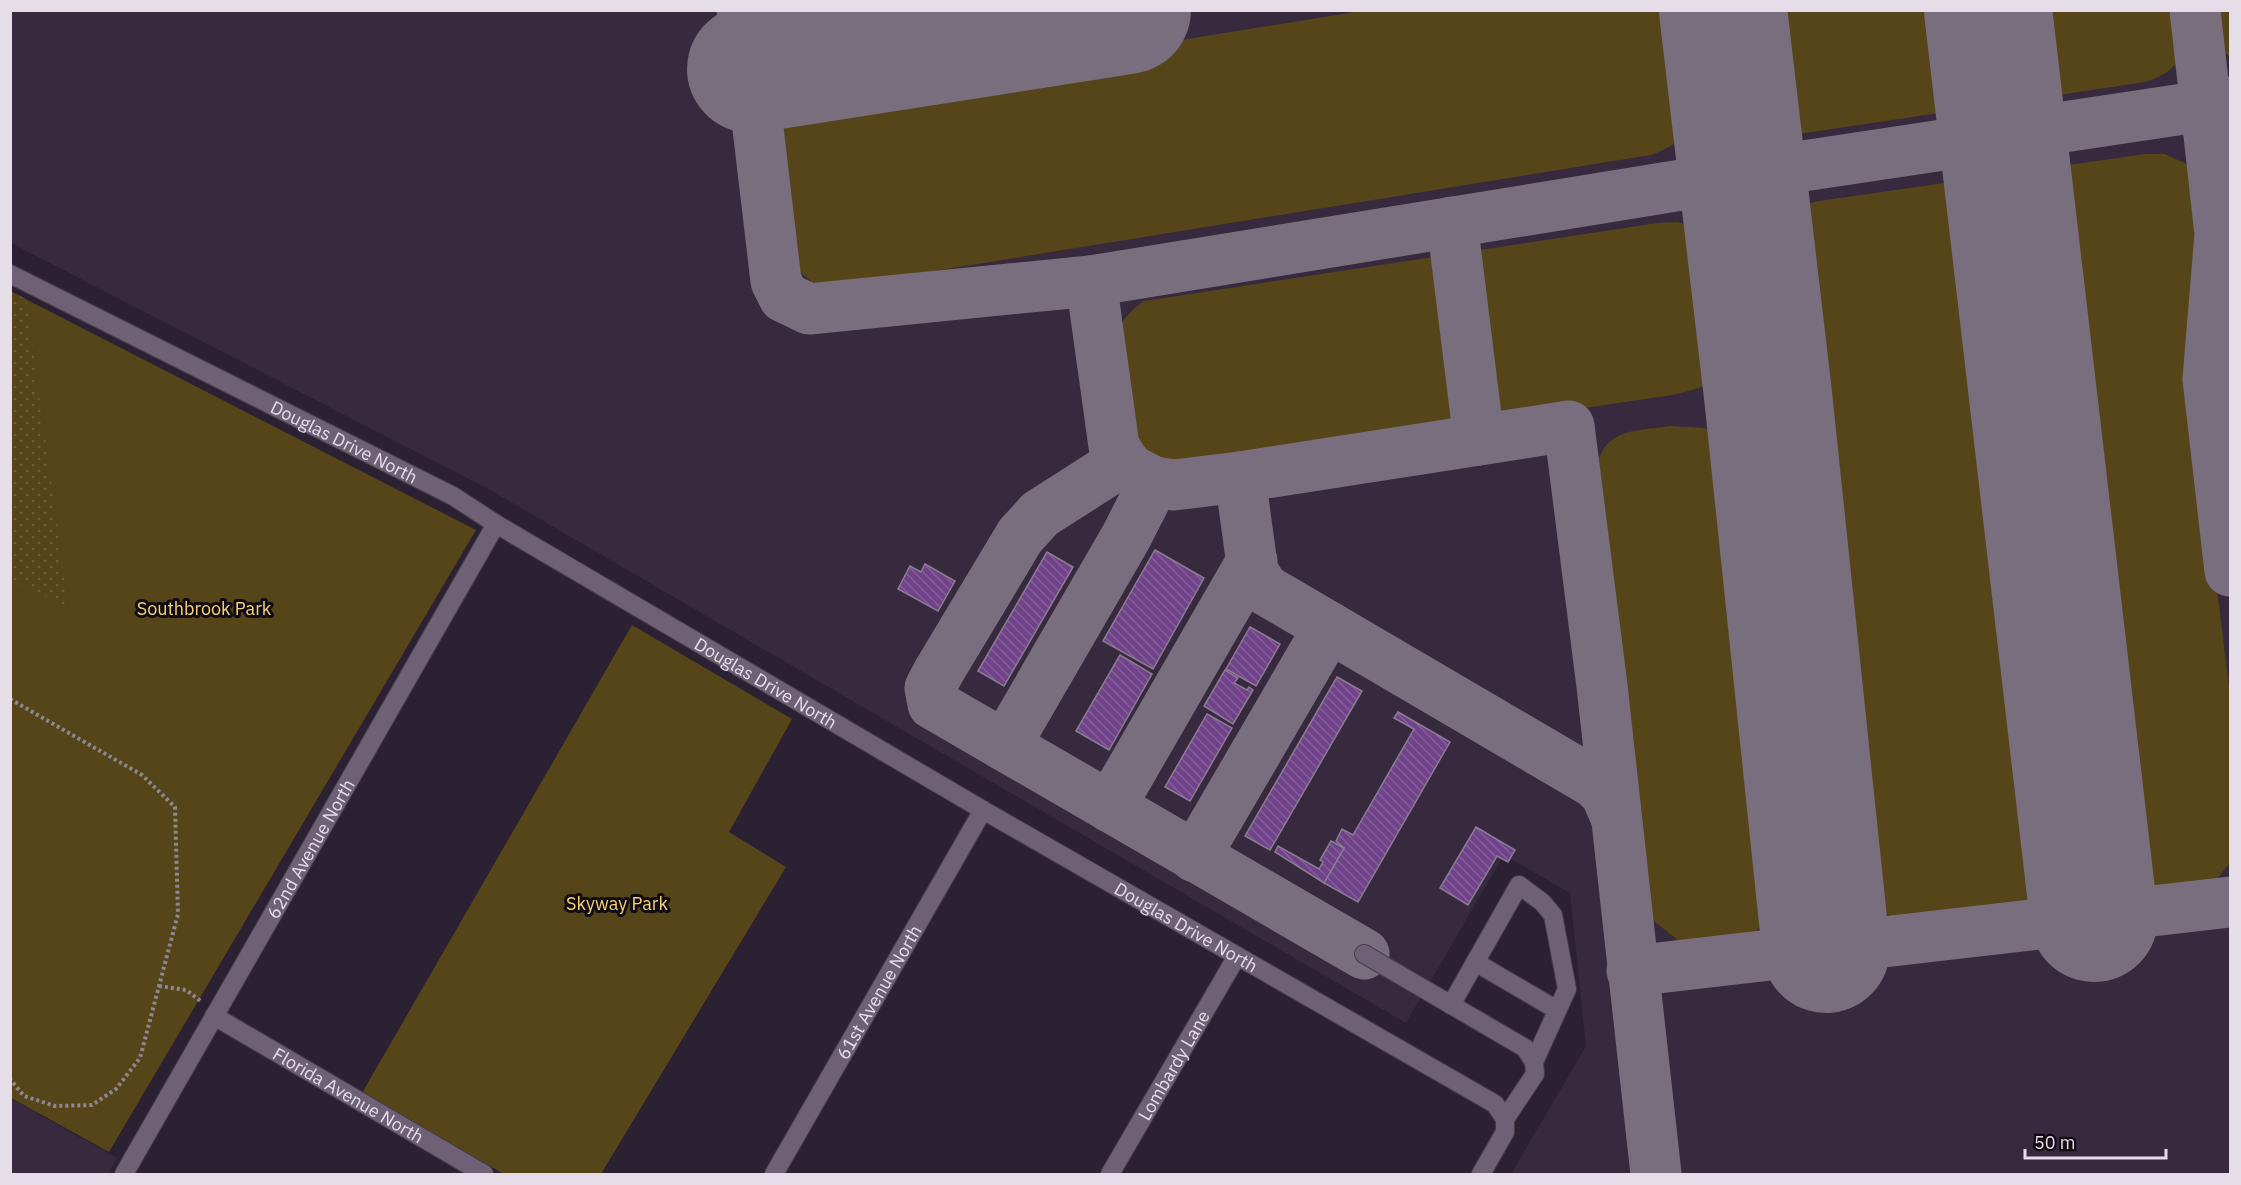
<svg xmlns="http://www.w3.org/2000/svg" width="2241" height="1185" font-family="'IBM Plex Sans',sans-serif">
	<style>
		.built { fill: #37293e }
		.green { fill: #554519 }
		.garden { fill: url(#garden-dots) }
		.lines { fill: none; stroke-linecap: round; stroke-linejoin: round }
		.taxiway { stroke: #786e7d; stroke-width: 51 }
		.runway { stroke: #786e7d; stroke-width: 128 }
		.building { fill: url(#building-back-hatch); stroke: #8a7d92; stroke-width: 1.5 }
		.minor-casing { stroke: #463d4b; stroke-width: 20 }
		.path { stroke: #8e8693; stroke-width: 4; stroke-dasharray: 3 3; stroke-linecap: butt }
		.minor { stroke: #6e6176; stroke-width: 18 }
		.labels { text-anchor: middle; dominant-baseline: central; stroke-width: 6; stroke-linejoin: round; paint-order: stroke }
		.street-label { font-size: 18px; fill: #e5dee9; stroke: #110c14 }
		.park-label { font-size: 18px; fill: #f8d476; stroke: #110c14 }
	</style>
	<defs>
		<pattern id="garden-dots" width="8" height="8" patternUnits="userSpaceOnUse" patternTransform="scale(1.5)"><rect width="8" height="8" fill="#554519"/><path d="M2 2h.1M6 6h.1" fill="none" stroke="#6d5f3a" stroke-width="1.8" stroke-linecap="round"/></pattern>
		<pattern id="building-back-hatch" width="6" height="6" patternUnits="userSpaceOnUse" patternTransform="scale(1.5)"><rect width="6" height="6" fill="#704289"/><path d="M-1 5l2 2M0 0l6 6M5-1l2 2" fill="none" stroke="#845d9a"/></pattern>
	</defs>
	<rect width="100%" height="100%" fill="#2b2132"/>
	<g class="built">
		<polygon points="10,11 2230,11 2230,1174 1511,1174 1586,1046 1570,893 1504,855 1406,1023 490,490 11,243"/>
		<polygon points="10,1098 117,1158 108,1174 11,1174"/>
	</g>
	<g class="green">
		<polygon points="759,11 759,10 893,11 789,27"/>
		<path d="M1361 11H1680C1683 40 1699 118 1679 139 1672 147 1661 151 1651 155L866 282 828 285 812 282 800 272 789 252 777 133 787 111 797 102Z"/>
		<path d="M1748 11H2179C2184 49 2188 68 2145 82L1792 135C1776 129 1766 120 1759 104Z"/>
		<path d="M2208 11H2230V57C2214 45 2210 30 2208 11Z"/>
		<polygon points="2145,154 2164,154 2185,163 2193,172 2197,182 2202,247 2191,377 2230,695 2230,863 2208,890 1900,924 1856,889 1847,846 1802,465 1790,346 1778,274 1775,243 1788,217 1803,205 1819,201"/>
		<path d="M1678 222C1685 225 1693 227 1698 232 1714 249 1719 329 1722 355 1720 386 1698 389 1672 395L1170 470C1153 465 1143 458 1132 444 1128 417 1114 353 1120 329 1123 317 1134 308 1144 301L1657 223Z"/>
		<polygon points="10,291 476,530 109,1152 11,1098"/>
		<path d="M1670 426C1710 429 1722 422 1735 464L1787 894 1748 941 1692 951 1646 915 1595 470C1606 427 1633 432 1670 426Z"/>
		<polygon points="632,625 792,719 729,832 786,867 601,1174 504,1174 362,1093"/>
	</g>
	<polygon class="garden" points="10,291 26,299 68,608 11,579"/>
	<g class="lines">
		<g class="taxiway">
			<polyline points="742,10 751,69 776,281 784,297 809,309 1091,281 1743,175 2230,102"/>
			<polyline points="2195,10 2220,234 2208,379 2230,571"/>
			<polyline points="1452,222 1479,440"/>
			<polyline points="1091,281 1114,446 1123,461 1131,470 1154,482 1174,485 1240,477 1569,426 1602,686 1656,1174"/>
			<polyline points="1123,461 1040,514 1020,536 939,671 930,688 933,704 1364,954"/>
			<polyline points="1240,477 1253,572 1264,589 1595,783 1606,794 1615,815"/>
			<polyline points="1005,746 1126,537 1154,482"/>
			<polyline points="1110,807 1252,561"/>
			<polyline points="1195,857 1329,627"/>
			<polyline points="1632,971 2230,902"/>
		</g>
		<g class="runway">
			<polyline points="1723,10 1768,395 1826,949"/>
			<polyline points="1988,10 2094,918"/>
			<polyline points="751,69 1127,10"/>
		</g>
	</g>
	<g class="building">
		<polygon points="1155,550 1204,578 1153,669 1103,641"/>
		<polygon points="1047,552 1073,567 1004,686 978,671"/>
		<polygon points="925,564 955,581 938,611 898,589 910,566 921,572"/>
		<polygon points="1250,627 1280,644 1256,686 1226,669"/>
		<polygon points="1120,655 1152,674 1109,750 1076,731"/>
		<polygon points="1225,670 1238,678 1234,683 1247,690 1249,687 1253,690 1233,724 1204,706"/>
		<polygon points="1337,677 1362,691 1270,850 1245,836"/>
		<polygon points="1398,712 1450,742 1358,902 1324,883 1344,848 1336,841 1342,829 1353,835 1414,729 1394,718"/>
		<polygon points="1207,714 1232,728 1190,801 1165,787"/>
		<polygon points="1476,827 1515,850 1508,862 1497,856 1468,905 1440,888"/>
		<polygon points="1331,841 1344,848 1324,883 1275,852 1278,846 1319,869 1323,862 1320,860"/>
	</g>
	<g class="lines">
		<g class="minor-casing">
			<g id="minor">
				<path id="s1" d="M10 274 453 496 496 524 983 810 1495 1104 1505 1119"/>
				<polyline points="1364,954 1525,1048 1534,1062 1535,1074 1505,1119"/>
				<polyline points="1475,962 1557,1010"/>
				<polyline points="1451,1005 1519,885 1542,902 1553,915 1567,989 1534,1062"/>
				<path id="s2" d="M214 1016 484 1174"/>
				<path id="s3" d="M124 1174 496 524"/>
				<path id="s4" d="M774 1174 983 810"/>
				<path id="s5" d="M1110 1174 1237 956"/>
				<polyline points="1481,1174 1505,1132 1505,1119"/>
			</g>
		</g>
		<g class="path">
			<polyline points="10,699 142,775 175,807 178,914 140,1058 116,1089 92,1105 55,1106 24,1096 10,1079"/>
			<polyline points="159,986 186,990 202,1002"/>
		</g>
		<use href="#minor" class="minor"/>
	</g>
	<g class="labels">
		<g class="street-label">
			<text stroke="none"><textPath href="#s1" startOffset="374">Douglas Drive North</textPath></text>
			<text stroke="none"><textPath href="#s1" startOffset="860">Douglas Drive North</textPath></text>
			<text stroke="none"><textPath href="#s3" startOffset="375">62nd Avenue North</textPath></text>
			<text stroke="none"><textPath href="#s1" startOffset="1346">Douglas Drive North</textPath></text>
			<text stroke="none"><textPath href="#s4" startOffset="210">61st Avenue North</textPath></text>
			<text stroke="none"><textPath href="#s5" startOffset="126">Lombardy Lane</textPath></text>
			<text stroke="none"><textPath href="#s2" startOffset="156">Florida Avenue North</textPath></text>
		</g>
		<g class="park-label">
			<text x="204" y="608">Southbrook Park</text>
			<text x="617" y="903">Skyway Park</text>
		</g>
	</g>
	<rect width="2241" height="1185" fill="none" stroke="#e5dee9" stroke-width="24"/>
	<path d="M2025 1149v9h141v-9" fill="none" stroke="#e5dee9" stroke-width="3"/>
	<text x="2034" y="1149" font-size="18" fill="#e5dee9" stroke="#110c14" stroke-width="4.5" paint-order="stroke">50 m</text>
</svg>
